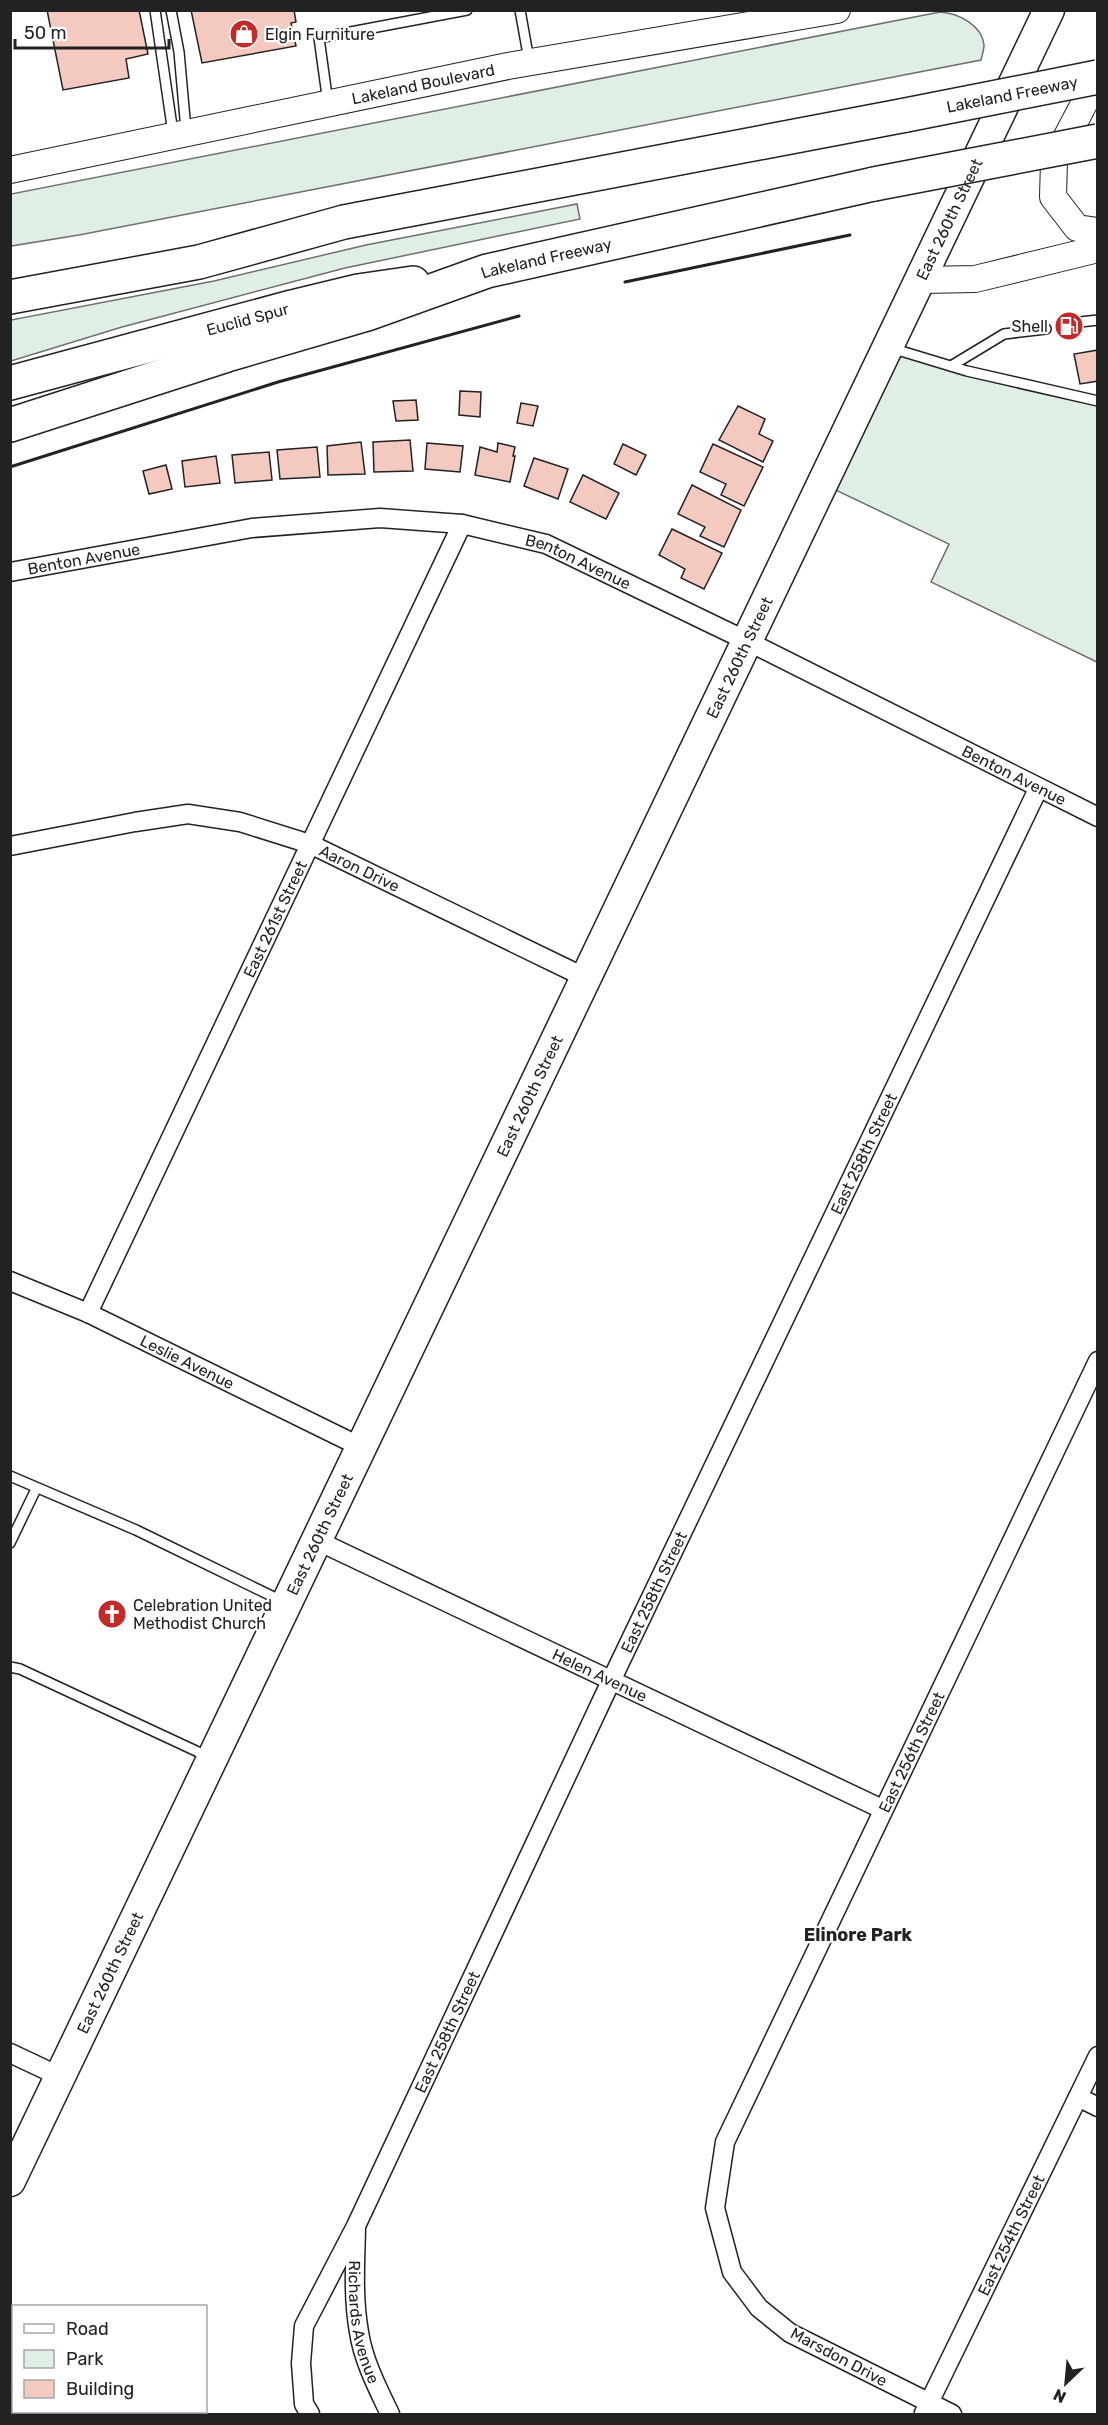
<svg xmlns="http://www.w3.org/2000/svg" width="1108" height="2425" font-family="Rubik,sans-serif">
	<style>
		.green { fill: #e0efe3; stroke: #6f6f6f; stroke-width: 1.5 }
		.building { fill: #f3c9c0; stroke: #222; stroke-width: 1.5 }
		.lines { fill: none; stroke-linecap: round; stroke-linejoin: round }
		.lane-casing { stroke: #222; stroke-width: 12 }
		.street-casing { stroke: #222; stroke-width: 21 }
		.secondary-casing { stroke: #222; stroke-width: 28 }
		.primary-casing { stroke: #222; stroke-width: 33 }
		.highway-casing { stroke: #222; stroke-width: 36 }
		.lane { stroke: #fff; stroke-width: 9 }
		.street { stroke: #fff; stroke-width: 18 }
		.secondary { stroke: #fff; stroke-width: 26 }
		.primary { stroke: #fff; stroke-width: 30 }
		.highway { stroke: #fff; stroke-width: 33 }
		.highway-bridge-casing { stroke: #222; stroke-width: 36; stroke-linecap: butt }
		.highway-bridge { stroke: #fff; stroke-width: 33 }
		.wall { stroke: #222; stroke-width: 3 }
		.labels { text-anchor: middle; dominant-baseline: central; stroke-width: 4.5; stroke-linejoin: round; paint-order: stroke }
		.poi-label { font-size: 16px; fill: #222; stroke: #fff; text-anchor: start }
		.street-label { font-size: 16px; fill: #222; stroke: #fff }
		.neighbourhood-label { font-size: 18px; font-weight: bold; fill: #222; stroke: #fff }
	</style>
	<rect width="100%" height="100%" fill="#fff"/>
	<g class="green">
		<path d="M940 12C958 13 982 25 984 45 984 50 982 55 981 60L79 235 11 246V194Z"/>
		<polygon points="577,204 580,219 345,268 122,327 11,361 11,320 214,281 366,245"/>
		<polygon points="889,347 1097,401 1097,662 931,582 949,544 823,484"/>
	</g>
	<g class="building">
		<polygon points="47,10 139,10 148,54 126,59 129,78 63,90"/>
		<polygon points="191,10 294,10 296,22 291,23 296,46 202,63"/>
		<polygon points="1098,350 1098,381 1080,384 1074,354"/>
		<polygon points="460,391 481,392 480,417 459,415"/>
		<polygon points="416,400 418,420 396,421 393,401"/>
		<polygon points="521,403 538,406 533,426 517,423"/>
		<polygon points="738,406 765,419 759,434 773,441 763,462 719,440"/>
		<polygon points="410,440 413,471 374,472 373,442"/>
		<polygon points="361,442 365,474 328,475 327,446"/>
		<polygon points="427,443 463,446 460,472 425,469"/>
		<polygon points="498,443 515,447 513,456 515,456 510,482 475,475 480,447 497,452"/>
		<polygon points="623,444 646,455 636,475 614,464"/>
		<polygon points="713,444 763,467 744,506 721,495 726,484 700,472"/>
		<polygon points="317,447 320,477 280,479 277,450"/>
		<polygon points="269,452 272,480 235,483 232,455"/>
		<polygon points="216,456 220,483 185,487 182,461"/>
		<polygon points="534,458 568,469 558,499 524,486"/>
		<polygon points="166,465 172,489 149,494 143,471"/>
		<polygon points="583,475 619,493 606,519 570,502"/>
		<polygon points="692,485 741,510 724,547 700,536 705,527 678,514"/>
		<polygon points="672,529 722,553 704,589 681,578 685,569 659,555"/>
	</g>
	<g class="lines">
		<g class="lane-casing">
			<g id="lane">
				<polyline points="155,10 173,133"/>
				<polyline points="171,10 179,52 186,130"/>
				<polyline points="520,10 529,60"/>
				<polyline points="328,103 319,38 467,10"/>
				<polyline points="1080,322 1098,320"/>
				<polyline points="891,348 967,371 1098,401"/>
				<polyline points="951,366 1004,334 1046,329"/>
				<polyline points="10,1476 136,1530 284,1602"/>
				<polyline points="10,1543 36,1489"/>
				<polyline points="10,1667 20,1669 209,1757"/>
			</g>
		</g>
		<g class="street-casing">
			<g id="street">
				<path id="s1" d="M10 572 252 528 380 518 462 524 546 544 747 641 1098 817"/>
				<path id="s2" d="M10 846 135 822 188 814 240 822 310 844 586 978"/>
				<path id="s3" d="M10 1281 88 1313 363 1448"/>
				<path id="s4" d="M88 1313 462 524"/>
				<path id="s5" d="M318 1541 882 1809"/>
				<polyline points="10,2053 61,2077"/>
				<polyline points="1078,2097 1098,2107"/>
				<path id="s6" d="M356 2230C355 2264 353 2299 359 2332 363 2360 378 2389 390 2414"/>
				<path id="s7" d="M924 2413 1098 2056"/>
				<path id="s8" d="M310 2414 304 2404 301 2363 304 2326 356 2226 611 1681 1038 789"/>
				<path id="s9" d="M952 2414 790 2333 759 2308 732 2272 715 2208 725 2142 1098 1361"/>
			</g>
		</g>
		<g class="secondary-casing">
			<g id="secondary">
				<polyline points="1098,77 1054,161 1053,197 1077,228 1098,231"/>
				<path id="s10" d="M10 170 508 66 837 10"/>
				<polyline points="922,280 975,279 1098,249"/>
			</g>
		</g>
		<g class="primary-casing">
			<g id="primary">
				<path id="s11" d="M10 2181 1049 10"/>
			</g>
		</g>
		<g class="highway-casing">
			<g id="highway">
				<polyline points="10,297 199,262 344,222 906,115"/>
				<path id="s12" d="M10 383 292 307 358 291 413 283"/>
				<path id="s13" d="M10 425 227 355 367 314 487 271 874 184"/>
			</g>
		</g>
		<use href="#lane" class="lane"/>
		<use href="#street" class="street"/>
		<use href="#secondary" class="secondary"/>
		<use href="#primary" class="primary"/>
		<use href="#highway" class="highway"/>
		<g class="highway-bridge-casing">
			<g id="highway-bridge">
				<path id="s14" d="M906 115 1098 77"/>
				<polyline points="874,184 1098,141"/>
			</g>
		</g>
		<use href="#highway-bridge" class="highway-bridge"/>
		<g class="wall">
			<polyline points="625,282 850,235"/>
			<polyline points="10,467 278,382 519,316"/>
		</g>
	</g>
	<defs>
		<g id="shop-disc" transform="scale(1.5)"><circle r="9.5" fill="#c62828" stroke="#fff"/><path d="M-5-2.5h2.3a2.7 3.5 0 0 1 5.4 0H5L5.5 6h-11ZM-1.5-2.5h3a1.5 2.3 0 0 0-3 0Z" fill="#fff"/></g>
		<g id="fuel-disc" transform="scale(1.5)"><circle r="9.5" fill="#c62828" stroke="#fff"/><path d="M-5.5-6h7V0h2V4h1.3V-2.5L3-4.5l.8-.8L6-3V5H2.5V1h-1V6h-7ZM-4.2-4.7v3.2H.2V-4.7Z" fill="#fff"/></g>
		<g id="church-disc" transform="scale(1.5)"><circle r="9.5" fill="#c62828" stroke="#fff"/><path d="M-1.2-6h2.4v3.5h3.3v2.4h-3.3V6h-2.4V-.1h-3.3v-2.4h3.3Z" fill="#fff"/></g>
	</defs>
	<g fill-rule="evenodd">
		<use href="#shop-disc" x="244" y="34"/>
		<use href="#fuel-disc" x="1069" y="326"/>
		<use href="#church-disc" x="112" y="1614"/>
	</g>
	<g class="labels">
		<g class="poi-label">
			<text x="265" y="34">Elgin Furniture</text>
			<text x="1048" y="326" text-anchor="end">Shell</text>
			<text x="133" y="1605">Celebration United<tspan x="133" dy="18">Methodist Church</tspan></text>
		</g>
		<g class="street-label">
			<text stroke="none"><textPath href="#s10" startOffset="422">Lakeland Boulevard</textPath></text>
			<text stroke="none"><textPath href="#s14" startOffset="108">Lakeland Freeway</textPath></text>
			<text stroke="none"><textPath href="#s11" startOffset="2175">East 260th Street</textPath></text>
			<text stroke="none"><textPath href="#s13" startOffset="562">Lakeland Freeway</textPath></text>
			<text stroke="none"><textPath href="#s12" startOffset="246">Euclid Spur</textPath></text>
			<text stroke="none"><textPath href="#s1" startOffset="75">Benton Avenue</textPath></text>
			<text stroke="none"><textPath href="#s1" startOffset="579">Benton Avenue</textPath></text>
			<text stroke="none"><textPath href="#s11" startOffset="1689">East 260th Street</textPath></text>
			<text stroke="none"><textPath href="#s1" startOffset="1065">Benton Avenue</textPath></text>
			<text stroke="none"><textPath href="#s2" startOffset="362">Aaron Drive</textPath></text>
			<text stroke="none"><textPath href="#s4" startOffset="436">East 261st Street</textPath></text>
			<text stroke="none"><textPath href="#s11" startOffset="1203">East 260th Street</textPath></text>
			<text stroke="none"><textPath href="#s8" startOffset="1389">East 258th Street</textPath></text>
			<text stroke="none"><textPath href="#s3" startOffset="195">Leslie Avenue</textPath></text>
			<text stroke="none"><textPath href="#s11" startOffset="717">East 260th Street</textPath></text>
			<text stroke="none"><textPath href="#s8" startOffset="903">East 258th Street</textPath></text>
			<text stroke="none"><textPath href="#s5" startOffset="312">Helen Avenue</textPath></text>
			<text stroke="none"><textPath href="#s9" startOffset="831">East 256th Street</textPath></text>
			<text stroke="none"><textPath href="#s11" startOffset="231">East 260th Street</textPath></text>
			<text stroke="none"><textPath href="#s8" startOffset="417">East 258th Street</textPath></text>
			<text stroke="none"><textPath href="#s7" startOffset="198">East 254th Street</textPath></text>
			<text stroke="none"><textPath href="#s6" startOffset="93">Richards Avenue</textPath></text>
			<text transform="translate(839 2357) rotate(28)">Marsdon Drive</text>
		</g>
		<g class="neighbourhood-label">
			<text x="858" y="1935">Elinore Park</text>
		</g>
	</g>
	<rect width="1108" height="2425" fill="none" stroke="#222222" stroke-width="24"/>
	<rect x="12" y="2305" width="195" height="108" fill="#ffffff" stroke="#a7a7a7" stroke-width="1.5"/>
	<rect x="24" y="2324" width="30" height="9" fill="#ffffff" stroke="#a7a7a7" stroke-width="1.5"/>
	<text x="66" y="2335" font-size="18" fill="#222222">Road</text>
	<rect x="24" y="2350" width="30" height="18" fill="#e0efe3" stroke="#a7a7a7" stroke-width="1.5"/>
	<text x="66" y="2365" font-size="18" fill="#222222">Park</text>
	<rect x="24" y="2380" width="30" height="18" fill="#f3c9c0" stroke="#a7a7a7" stroke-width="1.5"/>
	<text x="66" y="2395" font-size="18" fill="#222222">Building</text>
	<g transform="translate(1066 2383) rotate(206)" stroke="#ffffff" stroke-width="4.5" paint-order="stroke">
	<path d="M0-4.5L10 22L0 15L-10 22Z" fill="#222222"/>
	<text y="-9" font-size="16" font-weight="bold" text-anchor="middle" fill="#222222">N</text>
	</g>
	<path d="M15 39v9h154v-9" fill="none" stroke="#222222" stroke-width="3"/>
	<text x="24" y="39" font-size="18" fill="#222222" stroke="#ffffff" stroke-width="4.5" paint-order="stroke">50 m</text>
</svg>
